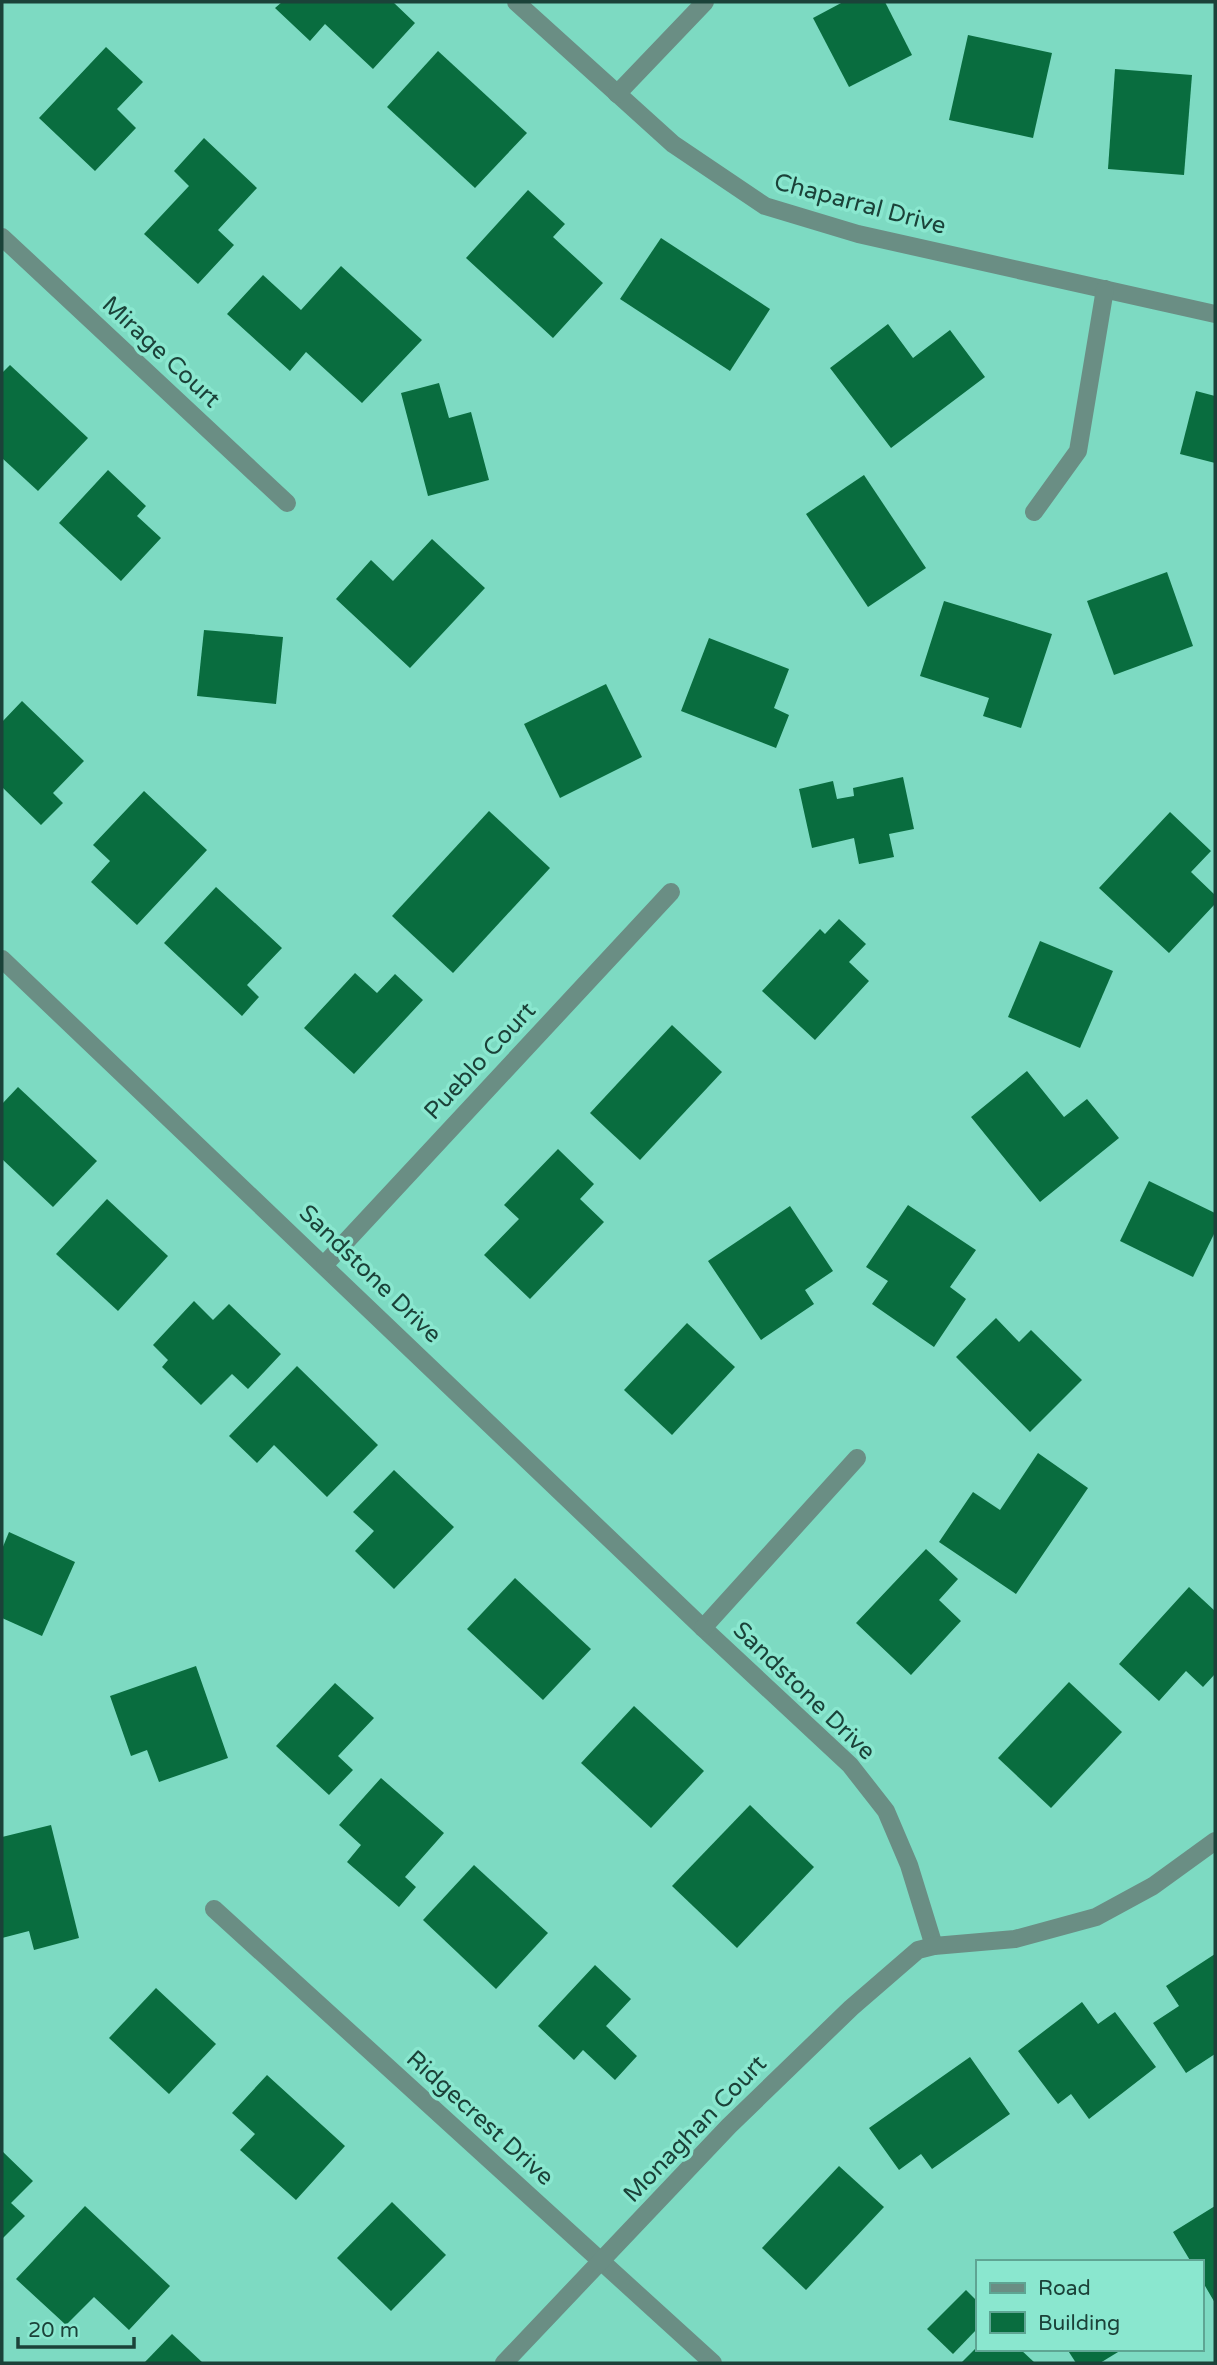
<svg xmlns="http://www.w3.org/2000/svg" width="1217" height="2365" font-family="'Varela Round',sans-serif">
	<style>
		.building { fill: #096d3f }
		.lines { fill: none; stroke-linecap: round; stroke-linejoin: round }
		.minor { stroke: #6a8e84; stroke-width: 18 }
		.labels { text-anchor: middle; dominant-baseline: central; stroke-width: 7; stroke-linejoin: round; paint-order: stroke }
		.street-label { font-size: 24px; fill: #1b4239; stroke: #8ae7cf }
	</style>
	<rect width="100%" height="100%" fill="#7ddac2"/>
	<g class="building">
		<polygon points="282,2 393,2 415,23 373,69 325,24 310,41 275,8"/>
		<polygon points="843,2 885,2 912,55 849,87 813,18"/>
		<polygon points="968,35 1052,53 1033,138 949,120"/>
		<polygon points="106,47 143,82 117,109 136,128 95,171 39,118"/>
		<polygon points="438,51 527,133 475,188 387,107"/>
		<polygon points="1115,69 1192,75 1184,175 1108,169"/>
		<polygon points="204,138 257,188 218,230 234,245 198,284 144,234 189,186 174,171"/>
		<polygon points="528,190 565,224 553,237 603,283 553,338 466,258"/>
		<polygon points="661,238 770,309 730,371 620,299"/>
		<polygon points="341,266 422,340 362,403 306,352 290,371 227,314 263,275 301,310"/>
		<polygon points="888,324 913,358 950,330 985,377 891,448 830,368"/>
		<polygon points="10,365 88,438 38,491 2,458 2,373"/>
		<polygon points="439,383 449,418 471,412 489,480 428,496 401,393"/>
		<polygon points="1196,391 1215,396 1215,463 1180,454"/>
		<polygon points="108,470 146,506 137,516 161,538 121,581 59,523"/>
		<polygon points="864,475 926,568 868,607 806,514"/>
		<polygon points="432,539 485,588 410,668 336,599 371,560 393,581"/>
		<polygon points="1167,572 1193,646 1114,675 1087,601"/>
		<polygon points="944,601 1052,634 1021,728 983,716 989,698 920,676"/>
		<polygon points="204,630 283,637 276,704 197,696"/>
		<polygon points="709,638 789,669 774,708 789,715 776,748 681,711"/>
		<polygon points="606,684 642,757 560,798 524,724"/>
		<polygon points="22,701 84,761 53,793 63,803 41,825 2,787 2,722"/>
		<polygon points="903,777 914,829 889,834 894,857 859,864 854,838 812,848 799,789 833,781 837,799 854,796 853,788"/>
		<polygon points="144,791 207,850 137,925 91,882 110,861 93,845"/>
		<polygon points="489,811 550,868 453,973 392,916"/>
		<polygon points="1170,812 1211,851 1191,872 1215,895 1215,904 1169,953 1099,888"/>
		<polygon points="216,887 282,948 247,985 259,997 242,1016 164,943"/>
		<polygon points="839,919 866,944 849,962 869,981 815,1040 762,991 820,929 825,934"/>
		<polygon points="1040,941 1113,971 1080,1048 1008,1017"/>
		<polygon points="355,973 377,993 395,974 423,1000 354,1074 304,1028"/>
		<polygon points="672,1025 722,1072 640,1160 590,1113"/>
		<polygon points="1027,1071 1064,1117 1087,1099 1119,1138 1040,1202 971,1117"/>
		<polygon points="18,1087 97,1161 53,1207 2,1159 2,1104"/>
		<polygon points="558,1149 594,1184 580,1199 604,1222 530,1299 484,1255 519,1219 504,1205"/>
		<polygon points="1149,1181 1215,1213 1215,1232 1193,1277 1120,1241"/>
		<polygon points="107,1199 168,1256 118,1311 56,1254"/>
		<polygon points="908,1205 976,1250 950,1287 966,1299 934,1347 872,1304 888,1281 866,1267"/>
		<polygon points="790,1206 833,1271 805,1290 814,1304 761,1340 708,1261"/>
		<polygon points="194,1301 213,1320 229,1304 281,1354 248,1389 232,1374 201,1405 162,1367 168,1360 153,1345"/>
		<polygon points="996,1318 1019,1342 1031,1330 1082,1380 1030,1432 956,1357"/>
		<polygon points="687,1323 735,1367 672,1435 624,1390"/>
		<polygon points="297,1366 378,1445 327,1497 274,1445 257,1463 229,1436"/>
		<polygon points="1038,1453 1088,1488 1016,1594 939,1542 973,1492 1000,1510"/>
		<polygon points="394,1470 454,1527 394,1589 355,1551 374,1531 353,1512"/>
		<polygon points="9,1532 75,1562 42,1636 2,1618 2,1549"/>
		<polygon points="926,1549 958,1579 939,1600 961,1621 911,1675 856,1623"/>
		<polygon points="515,1578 591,1649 543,1700 467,1629"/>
		<polygon points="1189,1587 1215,1611 1215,1674 1203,1687 1186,1671 1159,1701 1119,1664"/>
		<polygon points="196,1666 228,1758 159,1782 147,1750 131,1756 110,1696"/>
		<polygon points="1069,1682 1122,1732 1051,1808 998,1758"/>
		<polygon points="335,1683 374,1718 338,1756 353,1770 329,1795 276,1746"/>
		<polygon points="634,1706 704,1771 651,1828 581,1763"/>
		<polygon points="381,1778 444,1833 405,1877 416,1887 399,1907 347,1862 361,1845 339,1825"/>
		<polygon points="750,1805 814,1867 737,1948 672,1886"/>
		<polygon points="51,1825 79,1938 34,1950 29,1931 2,1938 2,1837"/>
		<polygon points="474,1865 548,1933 496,1989 423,1920"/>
		<polygon points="1215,1954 1215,2054 1186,2073 1153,2023 1179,2006 1166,1986"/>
		<polygon points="595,1965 631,1999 606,2026 637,2056 615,2080 583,2050 574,2060 538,2026"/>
		<polygon points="156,1988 216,2044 169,2094 109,2038"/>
		<polygon points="1082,2002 1098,2024 1115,2012 1156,2067 1089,2119 1071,2094 1058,2104 1018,2051"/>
		<polygon points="970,2057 1010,2114 932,2169 921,2154 899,2170 869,2128"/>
		<polygon points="267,2075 345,2146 296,2200 240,2150 255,2134 232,2113"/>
		<polygon points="2,2151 33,2181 11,2203 25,2216 2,2239"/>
		<polygon points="839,2166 884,2207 806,2290 762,2248"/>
		<polygon points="392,2202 446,2255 391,2311 337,2258"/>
		<polygon points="85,2206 170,2286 129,2330 94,2297 66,2325 16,2279"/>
		<polygon points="1215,2206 1215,2303 1201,2279 1201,2262 1191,2262 1173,2232"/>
		<polygon points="966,2290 977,2301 977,2329 953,2354 927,2329"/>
		<polygon points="172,2334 203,2363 144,2363"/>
		<polygon points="977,2347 1020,2349 1035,2363 961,2363"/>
		<polygon points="1067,2349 1123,2349 1100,2363 1076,2363"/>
	</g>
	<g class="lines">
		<g class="minor">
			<polyline points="516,2 673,144 765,206 858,234 1215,314"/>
			<polyline points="617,94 705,2"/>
			<polyline points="2,237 287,503"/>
			<polyline points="1034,512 1078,451 1105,289"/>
			<polyline points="2,959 703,1628 850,1765 886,1811 909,1865 934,1946"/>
			<polyline points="325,1264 671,892"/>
			<polyline points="703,1628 857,1458"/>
			<polyline points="214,1909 713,2363"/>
			<polyline points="504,2363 729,2126 851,2008 918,1950 934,1946 1015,1939 1096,1917 1153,1886 1215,1841"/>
		</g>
	</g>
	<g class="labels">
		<g class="street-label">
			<text transform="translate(860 204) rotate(15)">Chaparral Drive</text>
			<text transform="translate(161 352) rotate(43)">Mirage Court</text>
			<text transform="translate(480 1061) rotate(-47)">Pueblo Court</text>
			<text transform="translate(370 1274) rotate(44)">Sandstone Drive</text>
			<text transform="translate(804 1691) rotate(44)">Sandstone Drive</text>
			<text transform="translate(480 2118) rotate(42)">Ridgecrest Drive</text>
			<text transform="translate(695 2129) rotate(-46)">Monaghan Court</text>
		</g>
	</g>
	<rect width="1217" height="2365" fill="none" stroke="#1b4239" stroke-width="7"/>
	<rect x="976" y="2260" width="228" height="91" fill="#8ae7cf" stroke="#5ea593" stroke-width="2"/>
	<rect x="990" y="2283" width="35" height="10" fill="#6a8e84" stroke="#5ea593" stroke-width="2"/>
	<text x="1038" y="2295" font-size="21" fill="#1b4239">Road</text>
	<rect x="990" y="2312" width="35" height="21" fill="#096d3f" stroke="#5ea593" stroke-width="2"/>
	<text x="1038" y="2330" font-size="21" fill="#1b4239">Building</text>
	<path d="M18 2337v10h116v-10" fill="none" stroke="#1b4239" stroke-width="3.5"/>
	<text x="28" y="2337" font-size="21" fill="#1b4239" stroke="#8ae7cf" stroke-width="5" paint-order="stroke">20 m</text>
</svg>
